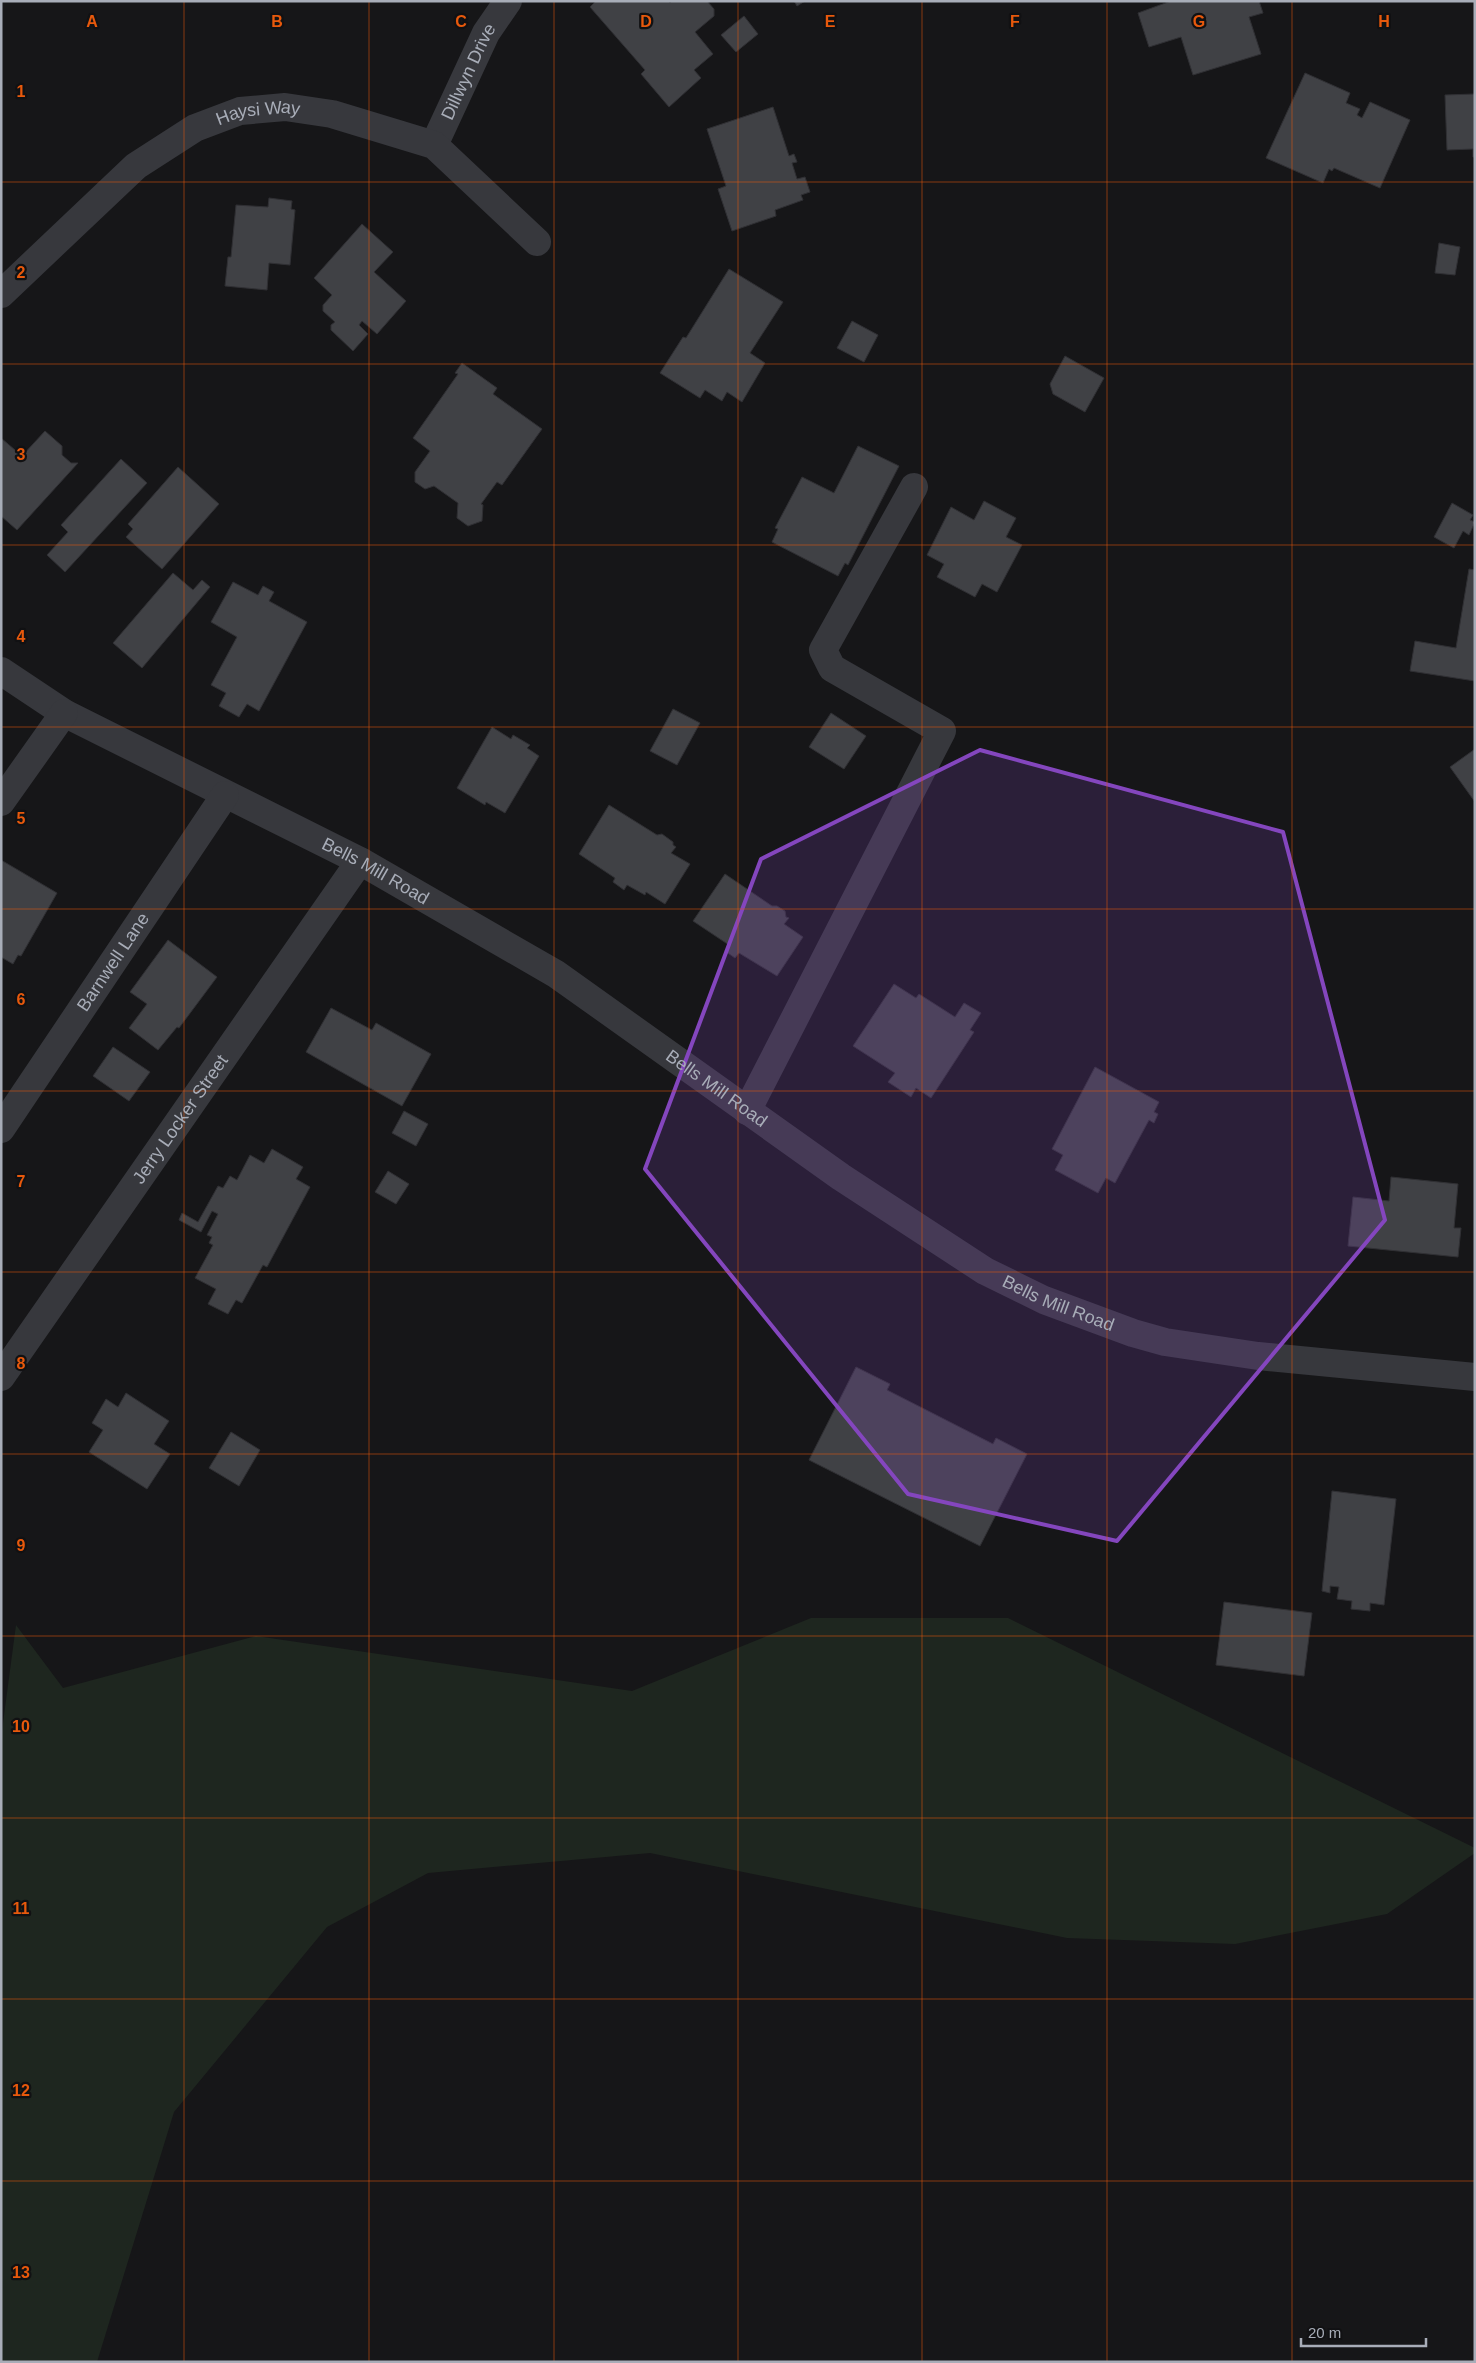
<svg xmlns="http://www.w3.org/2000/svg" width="1476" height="2363" font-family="Arial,sans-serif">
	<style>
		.green { fill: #1e261f }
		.building { fill: #404145; stroke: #303034 }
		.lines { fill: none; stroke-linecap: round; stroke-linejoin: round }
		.minor { stroke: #37383d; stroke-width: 28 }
		.marked { fill: #8446be; fill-opacity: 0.2; stroke: #8446be; stroke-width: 4; stroke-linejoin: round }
		.grid { fill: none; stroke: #e8590c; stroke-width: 1; stroke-opacity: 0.55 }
		.labels { text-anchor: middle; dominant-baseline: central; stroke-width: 4.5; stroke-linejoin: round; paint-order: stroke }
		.street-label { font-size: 18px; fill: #a8adb8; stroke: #111113 }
		.grid-label { font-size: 16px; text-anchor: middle; font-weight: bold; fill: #e8590c; stroke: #111113; stroke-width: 4.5; stroke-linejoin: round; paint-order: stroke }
	</style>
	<rect width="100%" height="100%" fill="#161618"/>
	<polygon class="green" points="811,1618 1008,1618 1475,1848 1475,1853 1387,1914 1235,1944 1067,1938 650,1853 428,1873 327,1927 174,2112 97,2362 1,2362 1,1738 16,1625 63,1688 256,1636 632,1691"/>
	<g class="building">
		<polygon points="596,1 669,1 670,3 672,1 707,1 714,9 714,16 695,32 713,54 694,70 701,78 669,107 641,74 645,70 590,7"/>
		<polygon points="794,1 805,1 797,6"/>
		<polygon points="1171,1 1259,1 1263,13 1249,17 1261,54 1193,75 1181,37 1149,47 1138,13"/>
		<polygon points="744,16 758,34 736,52 721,35"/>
		<polygon points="1305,73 1350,93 1346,103 1360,109 1357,115 1362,118 1370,102 1410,120 1380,188 1334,168 1332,171 1329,169 1323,183 1266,158"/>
		<polygon points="1475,94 1475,157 1473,157 1473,149 1447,150 1445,95"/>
		<polygon points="773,107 789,156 794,154 797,162 792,163 797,179 805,177 810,192 801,195 803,200 775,210 776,216 732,231 718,189 726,186 707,129"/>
		<polygon points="269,198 292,201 291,209 295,210 290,265 269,263 267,290 225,286 228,257 231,257 236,205 268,207"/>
		<polygon points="362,224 393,252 374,272 406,301 377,334 362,321 359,325 368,334 353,351 331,330 331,325 335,322 323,311 323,305 332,295 314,278"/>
		<polygon points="1439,243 1460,247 1455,275 1435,273"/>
		<polygon points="729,269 783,302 750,353 765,363 742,402 727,392 722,401 705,390 700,398 660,373 683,337 686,338"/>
		<polygon points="852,321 878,335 864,362 837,348"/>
		<polygon points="1065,356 1104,378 1085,412 1053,394 1050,384"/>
		<polygon points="462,363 497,388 493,394 542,429 502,485 497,482 481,504 483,505 482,521 468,526 457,518 458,503 434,486 425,489 415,482 415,472 430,451 413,438 458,374 455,373"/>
		<polygon points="45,431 62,446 62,455 71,463 78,463 17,530 1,516 1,438 22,456"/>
		<polygon points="858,446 899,466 848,565 845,563 838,576 772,542 778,529 775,528 802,477 834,493"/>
		<polygon points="121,459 147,483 65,572 47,555 68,532 61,525"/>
		<polygon points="178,467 219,504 162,569 126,537 133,529 128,524"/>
		<polygon points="984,501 1016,518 1006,537 1022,545 997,592 982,584 975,597 937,577 944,564 927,555 951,507 974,520"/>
		<polygon points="1452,503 1473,515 1470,520 1475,522 1469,535 1463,531 1454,548 1434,537"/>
		<polygon points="1469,569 1475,570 1475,681 1410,671 1415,641 1456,648"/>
		<polygon points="173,573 193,590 202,580 210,587 142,668 113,643"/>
		<polygon points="233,582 258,595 263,586 274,592 269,601 307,622 259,711 247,704 239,717 219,706 226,693 211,685 237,637 211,622"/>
		<polygon points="673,709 700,723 677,765 650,751"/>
		<polygon points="831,713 866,736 844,769 809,747"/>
		<polygon points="492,727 511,739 513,735 530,745 527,748 539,756 505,813 486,802 485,805 457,788"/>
		<polygon points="1475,749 1475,802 1450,767"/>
		<polygon points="609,805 657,835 662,834 673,842 673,845 676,847 671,853 690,864 665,904 646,892 645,895 627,885 624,890 613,882 615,878 579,854"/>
		<polygon points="1,860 57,893 21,956 18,955 13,964 1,957"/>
		<polygon points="725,874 772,906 777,906 785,911 786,917 789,918 784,924 803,937 777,976 739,953 735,958 725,951 729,945 693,921"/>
		<polygon points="168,940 217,977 179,1028 177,1027 158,1050 129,1028 147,1004 130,992"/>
		<polygon points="894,984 916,998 919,994 955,1017 964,1003 981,1013 970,1030 974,1032 931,1098 916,1088 911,1097 888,1082 895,1073 853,1046"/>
		<polygon points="331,1008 372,1030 376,1023 431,1054 402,1106 306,1052"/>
		<polygon points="113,1047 150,1072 129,1101 93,1076"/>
		<polygon points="1095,1067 1159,1102 1154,1112 1158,1114 1154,1123 1149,1120 1115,1183 1106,1178 1098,1193 1055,1170 1063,1155 1052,1149"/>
		<polygon points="404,1111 428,1124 416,1146 392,1133"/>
		<polygon points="272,1149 303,1167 296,1179 310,1187 267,1267 263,1265 242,1303 236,1300 228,1314 208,1304 216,1289 195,1278 213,1245 209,1243 212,1237 207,1235 218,1214 212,1211 201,1232 179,1220 182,1213 198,1222 218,1186 223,1188 230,1176 237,1180 250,1155 264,1163"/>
		<polygon points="388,1171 409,1184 396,1204 375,1192"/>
		<polygon points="1391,1177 1458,1184 1454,1228 1461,1228 1458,1257 1348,1246 1353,1197 1389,1201"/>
		<polygon points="856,1367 890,1384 887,1390 993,1444 996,1438 1027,1454 980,1546 809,1460"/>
		<polygon points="126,1393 169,1421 154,1444 170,1454 147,1489 89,1452 103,1430 92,1423 106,1399 118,1407"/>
		<polygon points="231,1432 260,1450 239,1486 209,1468"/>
		<polygon points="1332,1491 1396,1499 1384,1605 1370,1603 1370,1611 1351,1609 1352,1601 1337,1599 1339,1587 1330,1586 1330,1593 1322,1591"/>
		<polygon points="1224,1602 1312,1613 1304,1676 1216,1665"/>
	</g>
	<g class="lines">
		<g class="minor">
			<path id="s1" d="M434 145 486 33 508 1"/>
			<path id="s2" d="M1 294 136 166 195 128 240 111 285 107 332 114 434 145 537 242"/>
			<path id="s3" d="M1 671 64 713 360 861 556 974 841 1177 985 1271 1044 1300 1133 1333 1165 1342 1258 1356 1475 1377"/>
			<polyline points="1,802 64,713"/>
			<polyline points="747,1111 942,731 832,668 823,650 914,487"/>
			<path id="s4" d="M1 1129 225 795"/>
			<path id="s5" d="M1 1377 360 861"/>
		</g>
	</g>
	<path class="marked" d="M980 750 1283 832 1385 1220 1117 1541 908 1494 645 1169 761 859Z"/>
	<path class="grid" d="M184 1V2362M369 1V2362M554 1V2362M738 1V2362M922 1V2362M1107 1V2362M1292 1V2362M1 182H1475M1 364H1475M1 545H1475M1 727H1475M1 909H1475M1 1091H1475M1 1272H1475M1 1454H1475M1 1636H1475M1 1818H1475M1 1999H1475M1 2181H1475"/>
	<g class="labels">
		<g class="street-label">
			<text stroke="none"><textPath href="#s1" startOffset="81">Dillwyn Drive</textPath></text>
			<text stroke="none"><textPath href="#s2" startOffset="322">Haysi Way</textPath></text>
			<text stroke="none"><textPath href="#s3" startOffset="425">Bells Mill Road</textPath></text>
			<text stroke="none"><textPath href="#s4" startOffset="201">Barnwell Lane</textPath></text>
			<text stroke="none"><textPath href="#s3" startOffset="830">Bells Mill Road</textPath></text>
			<text stroke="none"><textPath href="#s5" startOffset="314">Jerry Locker Street</textPath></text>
			<text stroke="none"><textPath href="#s3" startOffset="1235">Bells Mill Road</textPath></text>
		</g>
	</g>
	<g class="grid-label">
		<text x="92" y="27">A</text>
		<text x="277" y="27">B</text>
		<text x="461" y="27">C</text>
		<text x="646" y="27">D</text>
		<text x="830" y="27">E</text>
		<text x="1015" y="27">F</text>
		<text x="1199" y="27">G</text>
		<text x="1384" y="27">H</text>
		<text x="21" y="97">1</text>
		<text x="21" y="278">2</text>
		<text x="21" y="460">3</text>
		<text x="21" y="642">4</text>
		<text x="21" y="824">5</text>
		<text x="21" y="1005">6</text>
		<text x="21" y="1187">7</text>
		<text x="21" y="1369">8</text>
		<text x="21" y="1551">9</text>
		<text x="21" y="1732">10</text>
		<text x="21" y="1914">11</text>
		<text x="21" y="2096">12</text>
		<text x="21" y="2278">13</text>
	</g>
	<rect width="1476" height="2363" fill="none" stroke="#a8adb8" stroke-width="5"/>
	<path d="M1301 2338v8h125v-8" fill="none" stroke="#a8adb8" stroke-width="2.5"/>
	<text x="1308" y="2338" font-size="15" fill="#a8adb8" stroke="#111113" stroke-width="4" paint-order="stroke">20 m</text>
</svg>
